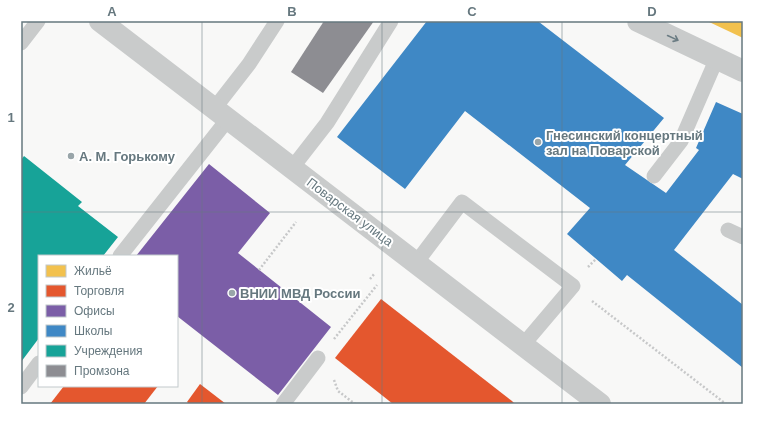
<svg xmlns="http://www.w3.org/2000/svg" width="764" height="425" font-family="Helvetica,sans-serif">
	<style>
		.homes { fill: #f2c14e }
		.shops { fill: #e4572e }
		.offices { fill: #7b5ea7 }
		.schools { fill: #3f88c5 }
		.public { fill: #17a398 }
		.industry { fill: #8d8d92 }
		.lines { fill: none; stroke-linecap: round; stroke-linejoin: round }
		.path { stroke: #c7c8c9; stroke-width: 2.5; stroke-dasharray: 2 2; stroke-linecap: butt }
		.service { stroke: #c9cbcb; stroke-width: 15 }
		.minor { stroke: #c9cbcb; stroke-width: 22 }
		.oneway { stroke: #6b7c83 }
		.grid { fill: none; stroke: #66787f; stroke-width: 1; stroke-opacity: 0.55 }
		.poi-dot { fill: #99a5a9; stroke: #fff; stroke-width: 1.5 }
		.labels { text-anchor: middle; dominant-baseline: central; stroke-width: 4; stroke-linejoin: round; paint-order: stroke }
		.poi-label { font-size: 13px; font-weight: bold; fill: #66787f; stroke: #fff; text-anchor: start }
		.street-label { font-size: 13px; fill: #66787f; stroke: #fff }
		.neatline { fill: none; stroke: #66787f; stroke-width: 1.5 }
		.grid-label { font-size: 13px; text-anchor: middle; font-weight: bold; fill: #66787f }
	</style>
	<rect width="100%" height="100%" fill="#f8f8f7"/>
	<polygon class="homes" points="707,21 743,21 743,38"/>
	<g class="shops">
		<polygon points="381,299 512,401 515,404 393,404 335,358"/>
		<polygon points="200,384 226,404 189,404 187,402"/>
		<polygon points="64,386 158,386 144,404 50,404"/>
	</g>
	<polygon class="offices" points="209,164 270,213 238,253 331,327 278,395 177,316 177,256 136,256"/>
	<polygon class="schools" points="427,21 539,22 664,118 625,165 666,193 699,150 696,148 716,102 743,114 743,179 733,174 674,250 743,305 743,368 627,275 622,281 567,234 590,208 465,111 405,189 337,137"/>
	<polygon class="public" points="24,156 82,202 78,206 118,237 103,256 39,256 39,338 21,362 21,160"/>
	<polygon class="industry" points="324,21 374,21 323,93 291,72"/>
	<g class="lines">
		<g class="path">
			<polyline points="588,267 596,259"/>
			<polyline points="259,270 296,222"/>
			<polyline points="370,279 375,273"/>
			<polyline points="592,301 726,404"/>
			<polyline points="334,339 377,285"/>
			<polyline points="334,380 338,391 355,404"/>
		</g>
		<g class="service">
			<polyline points="21,43 38,21"/>
			<polyline points="214,109 249,64 277,21"/>
			<polyline points="292,168 327,123 391,21"/>
			<polyline points="654,176 681,141 717,58"/>
			<polyline points="728,230 743,237"/>
			<polyline points="120,256 228,119"/>
			<polyline points="416,263 462,202 573,286 523,345"/>
			<polyline points="21,387 39,363"/>
			<polyline points="283,404 318,358"/>
		</g>
		<g class="minor">
			<polyline points="100,21 600,404"/>
			<polyline points="638,21 743,71"/>
		</g>
	</g>
	<defs><path id="oneway-shaft" d="M-6 0H5M1.5-3L5.5 0L1.5 3" fill="none" stroke-width="1.6" stroke-linecap="round" stroke-linejoin="round"/></defs>
	<use class="oneway" href="#oneway-shaft" transform="translate(673 38) rotate(25)"/>
	<path class="grid" d="M202 21V404M382 21V404M562 21V404M21 212H743"/>
	<g class="poi-dot">
		<circle cx="538" cy="142" r="4"/>
		<circle cx="71" cy="156" r="4"/>
		<circle cx="232" cy="293" r="4"/>
	</g>
	<g class="labels">
		<g class="poi-label">
			<text x="546" y="135">Гнесинский концертный<tspan x="546" dy="15">зал на Поварской</tspan></text>
			<text x="79" y="156">А. М. Горькому</text>
			<text x="240" y="293">ВНИИ МВД России</text>
		</g>
		<g class="street-label">
			<text transform="translate(350 212) rotate(37)">Поварская улица</text>
		</g>
	</g>
	<rect width="764" height="425" fill="none" stroke="#ffffff" stroke-width="44"/>
	<rect x="38" y="255" width="140" height="132" fill="#ffffff" stroke="#c2c9cc"/>
	<rect x="46" y="265" width="20" height="12" fill="#f2c14e" stroke="#c2c9cc"/>
	<text x="74" y="275" font-size="12" fill="#66787f">Жильё</text>
	<rect x="46" y="285" width="20" height="12" fill="#e4572e" stroke="#c2c9cc"/>
	<text x="74" y="295" font-size="12" fill="#66787f">Торговля</text>
	<rect x="46" y="305" width="20" height="12" fill="#7b5ea7" stroke="#c2c9cc"/>
	<text x="74" y="315" font-size="12" fill="#66787f">Офисы</text>
	<rect x="46" y="325" width="20" height="12" fill="#3f88c5" stroke="#c2c9cc"/>
	<text x="74" y="335" font-size="12" fill="#66787f">Школы</text>
	<rect x="46" y="345" width="20" height="12" fill="#17a398" stroke="#c2c9cc"/>
	<text x="74" y="355" font-size="12" fill="#66787f">Учреждения</text>
	<rect x="46" y="365" width="20" height="12" fill="#8d8d92" stroke="#c2c9cc"/>
	<text x="74" y="375" font-size="12" fill="#66787f">Промзона</text>
	<rect x="22" y="22" width="720" height="381" class="neatline"/>
	<g class="grid-label">
		<text x="112" y="16">A</text>
		<text x="292" y="16">B</text>
		<text x="472" y="16">C</text>
		<text x="652" y="16">D</text>
		<text x="11" y="122">1</text>
		<text x="11" y="312">2</text>
	</g>
</svg>
